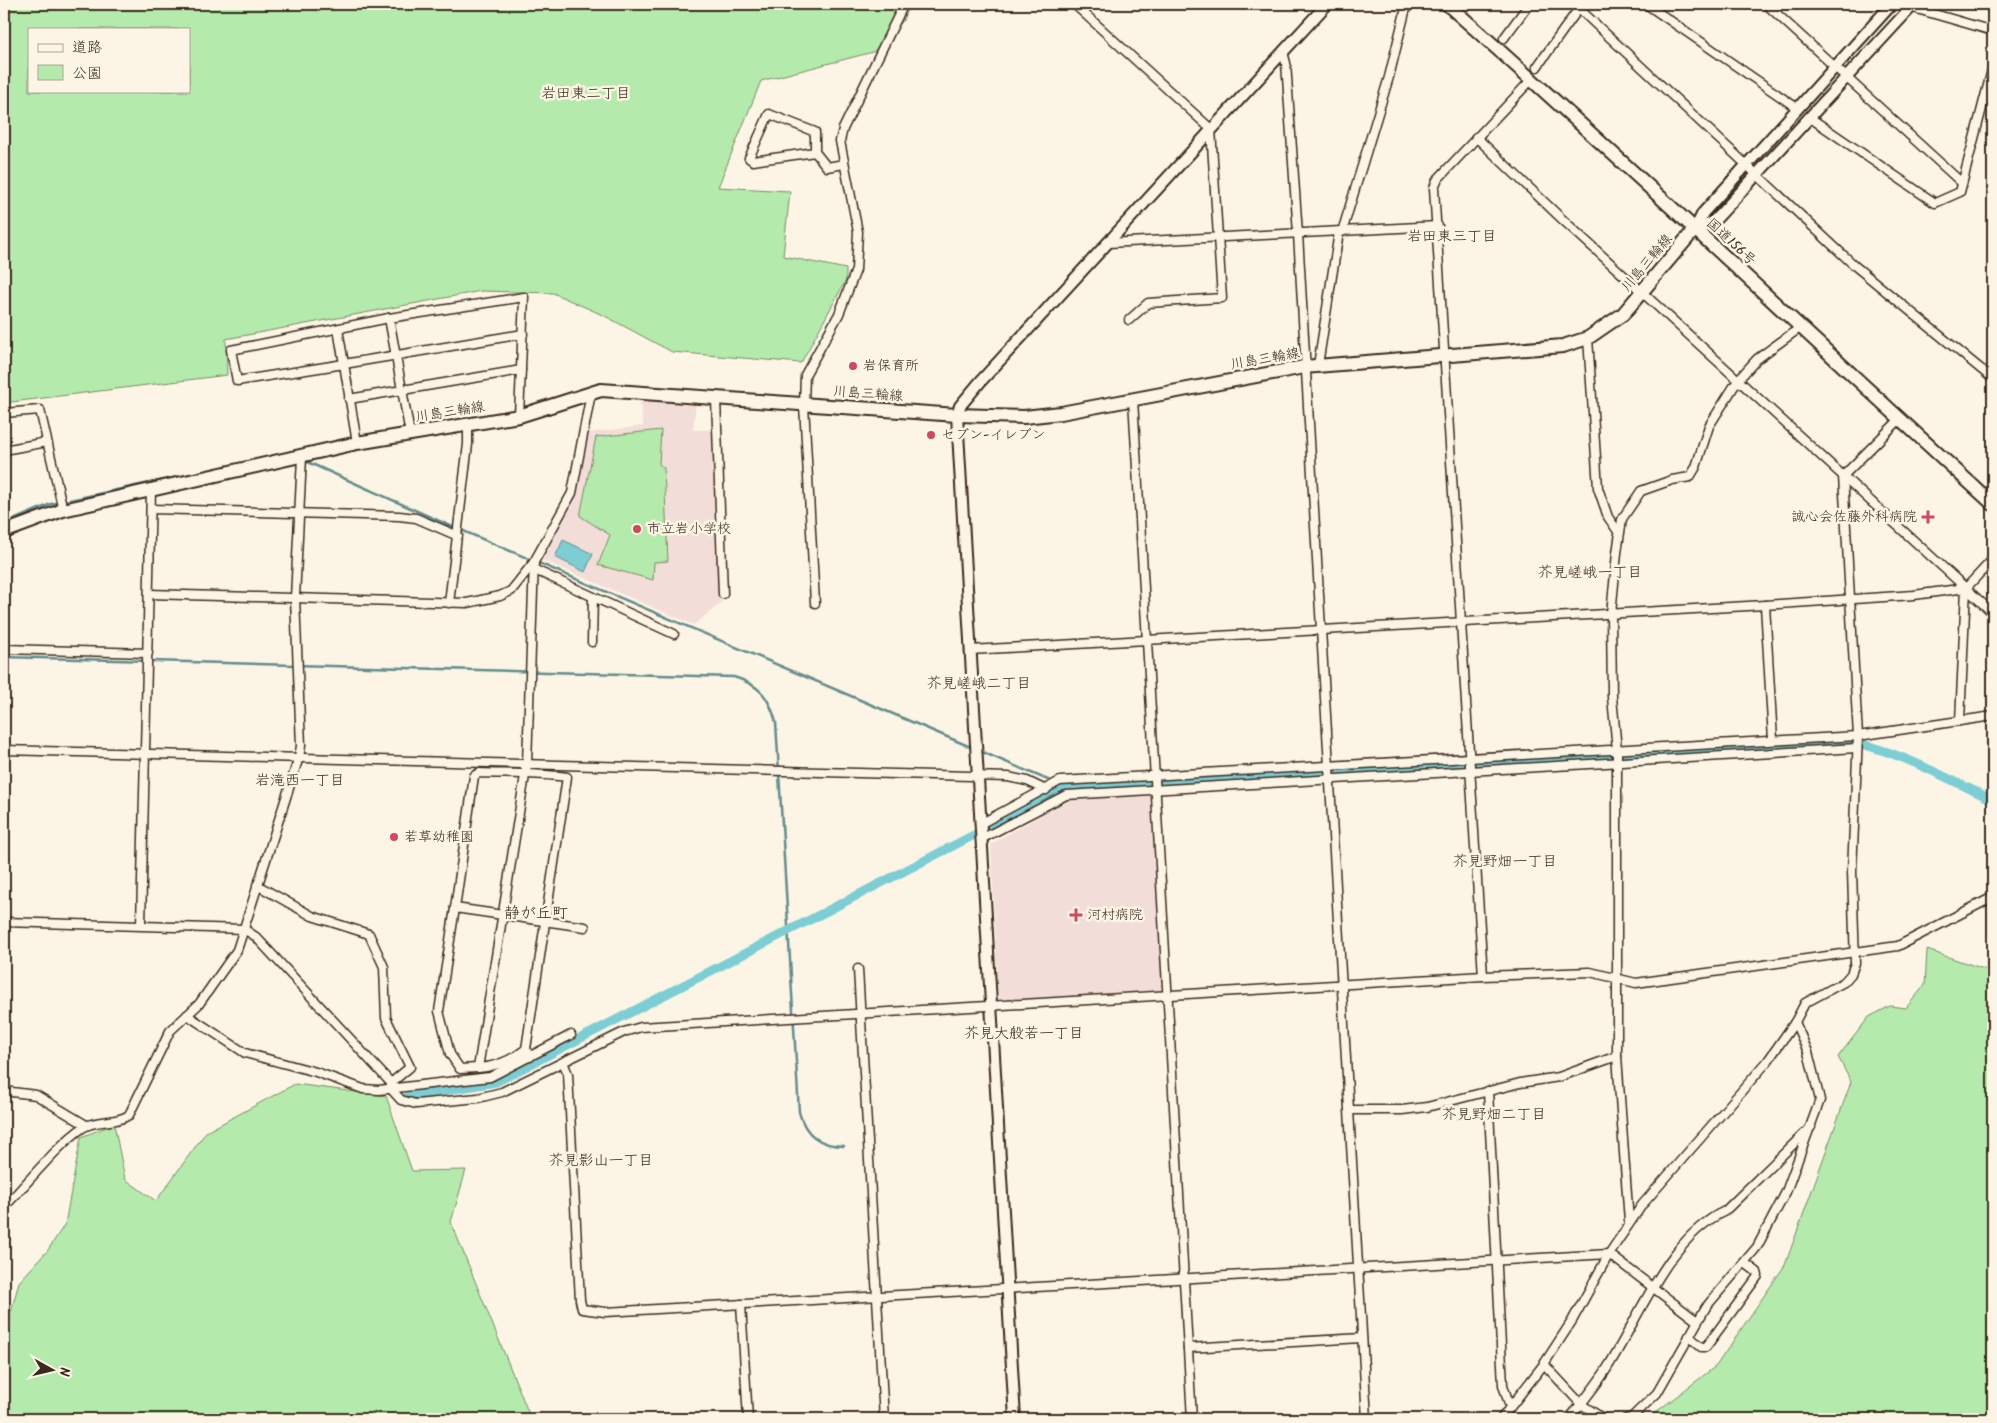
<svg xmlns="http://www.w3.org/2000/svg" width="1997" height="1423" font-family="Kalam,'Klee One',sans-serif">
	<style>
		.built { fill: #f3ddd8 }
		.green { fill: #b4eaac; stroke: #788a65; fill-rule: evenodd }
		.water { fill: #7ccdd4; stroke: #628c8b }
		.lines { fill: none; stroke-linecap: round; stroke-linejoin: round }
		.stream { stroke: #628c8b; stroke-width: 2.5 }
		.canal { stroke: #7ccdd4; stroke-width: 9 }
		.minor-casing { stroke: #3b2a1e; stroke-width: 11 }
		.tertiary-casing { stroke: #3b2a1e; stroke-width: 14 }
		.primary-casing { stroke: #3b2a1e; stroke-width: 16 }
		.trunk-casing { stroke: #3b2a1e; stroke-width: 16 }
		.minor { stroke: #fcf5e5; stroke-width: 8 }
		.tertiary { stroke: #fcf5e5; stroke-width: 10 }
		.primary { stroke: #fcf5e5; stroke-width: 12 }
		.trunk { stroke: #fcf5e5; stroke-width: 12 }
		.poi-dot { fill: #d1495b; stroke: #fcf5e5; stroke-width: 2 }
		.labels { text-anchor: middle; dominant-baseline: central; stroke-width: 5; stroke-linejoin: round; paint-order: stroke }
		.street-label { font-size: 14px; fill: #3b2a1e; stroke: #fcf5e5 }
		.poi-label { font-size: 14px; fill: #3b2a1e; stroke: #fcf5e5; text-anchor: start }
		.neighbourhood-label { font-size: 15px; fill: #3b2a1e; stroke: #fcf5e5 }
		.quarter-label { font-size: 16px; fill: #3b2a1e; stroke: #fcf5e5 }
	</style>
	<rect width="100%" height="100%" fill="#fcf5e5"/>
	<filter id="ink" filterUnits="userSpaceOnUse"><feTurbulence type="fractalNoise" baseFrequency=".02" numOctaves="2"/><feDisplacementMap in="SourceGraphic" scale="10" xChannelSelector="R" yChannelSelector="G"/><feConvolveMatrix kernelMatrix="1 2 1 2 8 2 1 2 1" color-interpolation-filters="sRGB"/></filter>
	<g filter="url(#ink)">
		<g class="built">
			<polygon points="640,397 696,403 693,430 712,430 721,603 694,625 540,559 574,499 587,433 643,426"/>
			<polygon points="1147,793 1150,795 1163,986 1160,991 1001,1000 998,998 991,844 1068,799"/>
		</g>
		<g class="green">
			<path d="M4 4H908L903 21 873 52 761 81 718 187 790 191 783 256 846 269V280L801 363 672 352 605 316 553 293 481 291 226 339 227 375 4 403ZM29 29H189V91H29Z"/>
			<polygon points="661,430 659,464 664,468 668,561 654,562 653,580 598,565 610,535 580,516 596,437"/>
			<polygon points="1927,950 1993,972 1993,1419 1647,1419 1716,1366 1785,1265 1851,1082 1838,1057 1869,1017 1890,1006 1906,1008 1925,985"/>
			<polygon points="295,1084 386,1096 412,1171 466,1170 451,1222 531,1419 4,1419 4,1314 11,1312 19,1282 48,1250 65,1224 81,1137 114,1124 125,1179 156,1201 206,1132"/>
		</g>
		<polygon class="water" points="563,540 593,554 585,572 555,557"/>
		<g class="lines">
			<g class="stream">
				<polyline points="303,460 455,528"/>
				<polyline points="4,524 51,504 238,464"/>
				<polyline points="461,530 973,748"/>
				<path d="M4 657 734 677C760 685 769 697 776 722L799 1112C805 1135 821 1146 844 1146"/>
				<polyline points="980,751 1048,780 1063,789"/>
			</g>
			<path class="canal" d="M407 1097 496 1082 1063 789 1848 741C1899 751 1946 778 1993 800"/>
			<g class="minor-casing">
				<g id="minor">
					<polyline points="1074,4 1211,129 1222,298 1148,303 1129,320"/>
					<polyline points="1574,4 1855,266 1993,379"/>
					<polyline points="1646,4 1797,108"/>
					<polyline points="1766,4 1962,183"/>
					<polyline points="1910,7 1993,31"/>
					<polyline points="1504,38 1529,4"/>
					<polyline points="1283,52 1286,63 1298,234 1367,1419"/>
					<polyline points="1537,67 1582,4"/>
					<polyline points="1809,117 1935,203 1960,192 1993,66"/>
					<polyline points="1476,137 1562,219 1993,613"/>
					<polyline points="815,152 815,132 769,114 749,158 753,161 815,152 827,167 844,164"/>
					<polyline points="1342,232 1389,77 1407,4"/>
					<polyline points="1108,243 1438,226"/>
					<polyline points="389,318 410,434"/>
					<polyline points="338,329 344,364 523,334"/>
					<polyline points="1588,338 1598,488 1608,517 1619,533"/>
					<polyline points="1318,365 1339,232"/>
					<polyline points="349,399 521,370"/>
					<polyline points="716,399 723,594"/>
					<polyline points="1133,399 1192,1419"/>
					<polyline points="4,413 40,410 63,510"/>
					<polyline points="357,443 344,364 237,381 231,350 389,318 524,297 519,416"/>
					<polyline points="4,450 47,442"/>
					<polyline points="152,509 399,516 416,518 458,536"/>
					<polyline points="533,569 674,634"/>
					<polyline points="149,594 467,603 500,596 511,591 534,562 572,493 591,393"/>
					<polyline points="449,603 468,444 468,425"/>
					<polyline points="815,603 804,405 805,375 839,314 856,270 858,232 840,141 843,129 904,4"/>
					<polyline points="1765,605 1773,740"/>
					<polyline points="592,642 593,597"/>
					<polyline points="4,649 148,653"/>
					<polyline points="970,650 1765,605 1914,595 1966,588"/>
					<polyline points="1960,721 1966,588 1993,559"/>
					<polyline points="4,750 1008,777 1027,781 1046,790"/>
					<polyline points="980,824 1060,781 1858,736 1993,716"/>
					<polyline points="981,839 1066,795 1857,748"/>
					<polyline points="257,885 312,916 369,934 384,967 386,1018 410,1067 391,1083"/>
					<path d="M455 908 474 776 479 773C509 774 538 773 567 777L526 1049 530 1057"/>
					<polyline points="4,922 244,929 256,937 391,1083 391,1089 401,1100 416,1104 478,1098 502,1092 624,1032 641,1027 1483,976 1590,972 1636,983 1898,946 1993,897"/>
					<polyline points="141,925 151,490"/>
					<polyline points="858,969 884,1419"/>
					<polyline points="1483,976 1434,188 1437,180 1532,79"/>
					<polyline points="187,1015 245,1053 316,1072 363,1089 379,1090 490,1077 571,1035"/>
					<path d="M526 1049C512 1060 496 1067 478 1068L527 763 534 562"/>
					<polyline points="563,1062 568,1074 580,1300 582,1309 605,1312 1609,1254 1697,1321"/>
					<polyline points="478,1068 460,1069 450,1054 439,1011 455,908 585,927"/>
					<polyline points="4,1091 36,1095 86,1125"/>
					<polyline points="1488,1091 1503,1385 1510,1407"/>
					<polyline points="1350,1110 1402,1110 1427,1107 1520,1083 1559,1077 1617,1056"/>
					<path d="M4 1207C27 1184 58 1144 84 1127 97 1119 116 1124 129 1115L170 1031 199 1004 237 950 299 757 301 746 295 598 302 457"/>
					<polyline points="1629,1222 1617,1056 1617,750 1612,697 1611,614 1617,553 1622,519 1641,491 1672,480 1690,477 1696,467 1709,426 1738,380 1757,359 1801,327"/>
					<polyline points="741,1304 748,1419"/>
					<polyline points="1689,1336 1701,1347 1706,1347 1758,1276 1757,1272 1745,1263"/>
					<polyline points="1188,1348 1362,1338"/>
					<polyline points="1544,1364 1581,1404 1604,1419"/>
					<polyline points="1501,1419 1544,1364 1572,1321 1609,1254 1642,1205 1767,1062 1795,1022 1805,1003 1844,982 1851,974 1855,963 1852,871 1858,736 1843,476 1900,419"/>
					<path d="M1569 1419C1582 1403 1595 1387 1606 1370 1639 1319 1667 1238 1725 1211L1811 1127"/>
					<polyline points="1626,1419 1631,1418 1657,1393 1706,1307 1757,1247 1786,1192 1820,1100 1808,1052 1795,1022"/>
				</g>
			</g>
			<g class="tertiary-casing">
				<g id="tertiary">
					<polyline points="1695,229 1714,221 1914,4"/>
					<polyline points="1695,229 1703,213 1892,4"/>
					<polyline points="1015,1419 957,415 960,406 980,382 1327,4"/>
				</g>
			</g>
			<g class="primary-casing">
				<polyline id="primary" points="4,532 63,510 357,443 519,416 601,390 957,415 1024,417 1061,413 1304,367 1563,346 1588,338 1623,314 1695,229"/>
			</g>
			<g class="trunk-casing">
				<path id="trunk" d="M1447 4C1632 167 1810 338 1993 504"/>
			</g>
			<use href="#minor" class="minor"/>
			<use href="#tertiary" class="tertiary"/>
			<use href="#primary" class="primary"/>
			<use href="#trunk" class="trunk"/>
		</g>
	</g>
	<g class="poi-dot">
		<circle cx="853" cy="366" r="5"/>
		<circle cx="931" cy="435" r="5"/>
		<path d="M1925.5 509.5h5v5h5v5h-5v5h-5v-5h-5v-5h5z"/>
		<circle cx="637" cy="529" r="5"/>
		<circle cx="394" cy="837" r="5"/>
		<path d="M1073.5 907.5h5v5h5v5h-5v5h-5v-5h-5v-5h5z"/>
	</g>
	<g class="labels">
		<g class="street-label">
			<text transform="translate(1731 242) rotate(43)">国道156号</text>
			<text transform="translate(1647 263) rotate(-50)">川島三輪線</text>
			<text transform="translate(1265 359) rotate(-10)">川島三輪線</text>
			<text transform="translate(868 394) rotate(4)">川島三輪線</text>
			<text transform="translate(450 412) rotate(-9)">川島三輪線</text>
		</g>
		<g class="poi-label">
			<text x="863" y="366">岩保育所</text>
			<text x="941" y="435">セブン-イレブン</text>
			<text x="1917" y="517" text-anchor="end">誠心会佐藤外科病院</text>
			<text x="647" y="529">市立岩小学校</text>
			<text x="404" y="837">若草幼稚園</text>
			<text x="1087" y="915">河村病院</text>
		</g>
		<g class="neighbourhood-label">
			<text x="586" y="94">岩田東二丁目</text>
			<text x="1452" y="237">岩田東三丁目</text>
			<text x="1590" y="573">芥見嵯峨一丁目</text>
			<text x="979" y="684">芥見嵯峨二丁目</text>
			<text x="300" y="781">岩滝西一丁目</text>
			<text x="1505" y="862">芥見野畑一丁目</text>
			<text x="1024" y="1034">芥見大般若一丁目</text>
			<text x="1494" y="1115">芥見野畑二丁目</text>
			<text x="601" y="1161">芥見影山一丁目</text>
		</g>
		<g class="quarter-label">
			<text x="536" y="913">静が丘町</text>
		</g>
	</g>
	<rect width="1997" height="1423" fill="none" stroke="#fcf5e5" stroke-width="20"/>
	<rect x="10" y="10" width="1977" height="1403" fill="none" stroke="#3b2a1e" stroke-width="2" filter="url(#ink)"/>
	<rect x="28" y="28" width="162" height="65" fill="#fcf5e5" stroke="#afa495"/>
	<rect x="38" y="44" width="25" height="8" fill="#fcf5e5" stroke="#afa495"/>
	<text x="72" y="52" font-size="15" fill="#3b2a1e">道路</text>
	<rect x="38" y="65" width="25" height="15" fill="#b4eaac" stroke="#afa495"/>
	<text x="72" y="78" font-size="15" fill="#3b2a1e">公園</text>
	<g transform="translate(52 1370) rotate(98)" stroke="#fcf5e5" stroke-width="4" paint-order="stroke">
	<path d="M0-4L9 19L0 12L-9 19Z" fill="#3b2a1e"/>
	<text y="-8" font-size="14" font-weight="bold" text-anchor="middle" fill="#3b2a1e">N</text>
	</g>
</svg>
